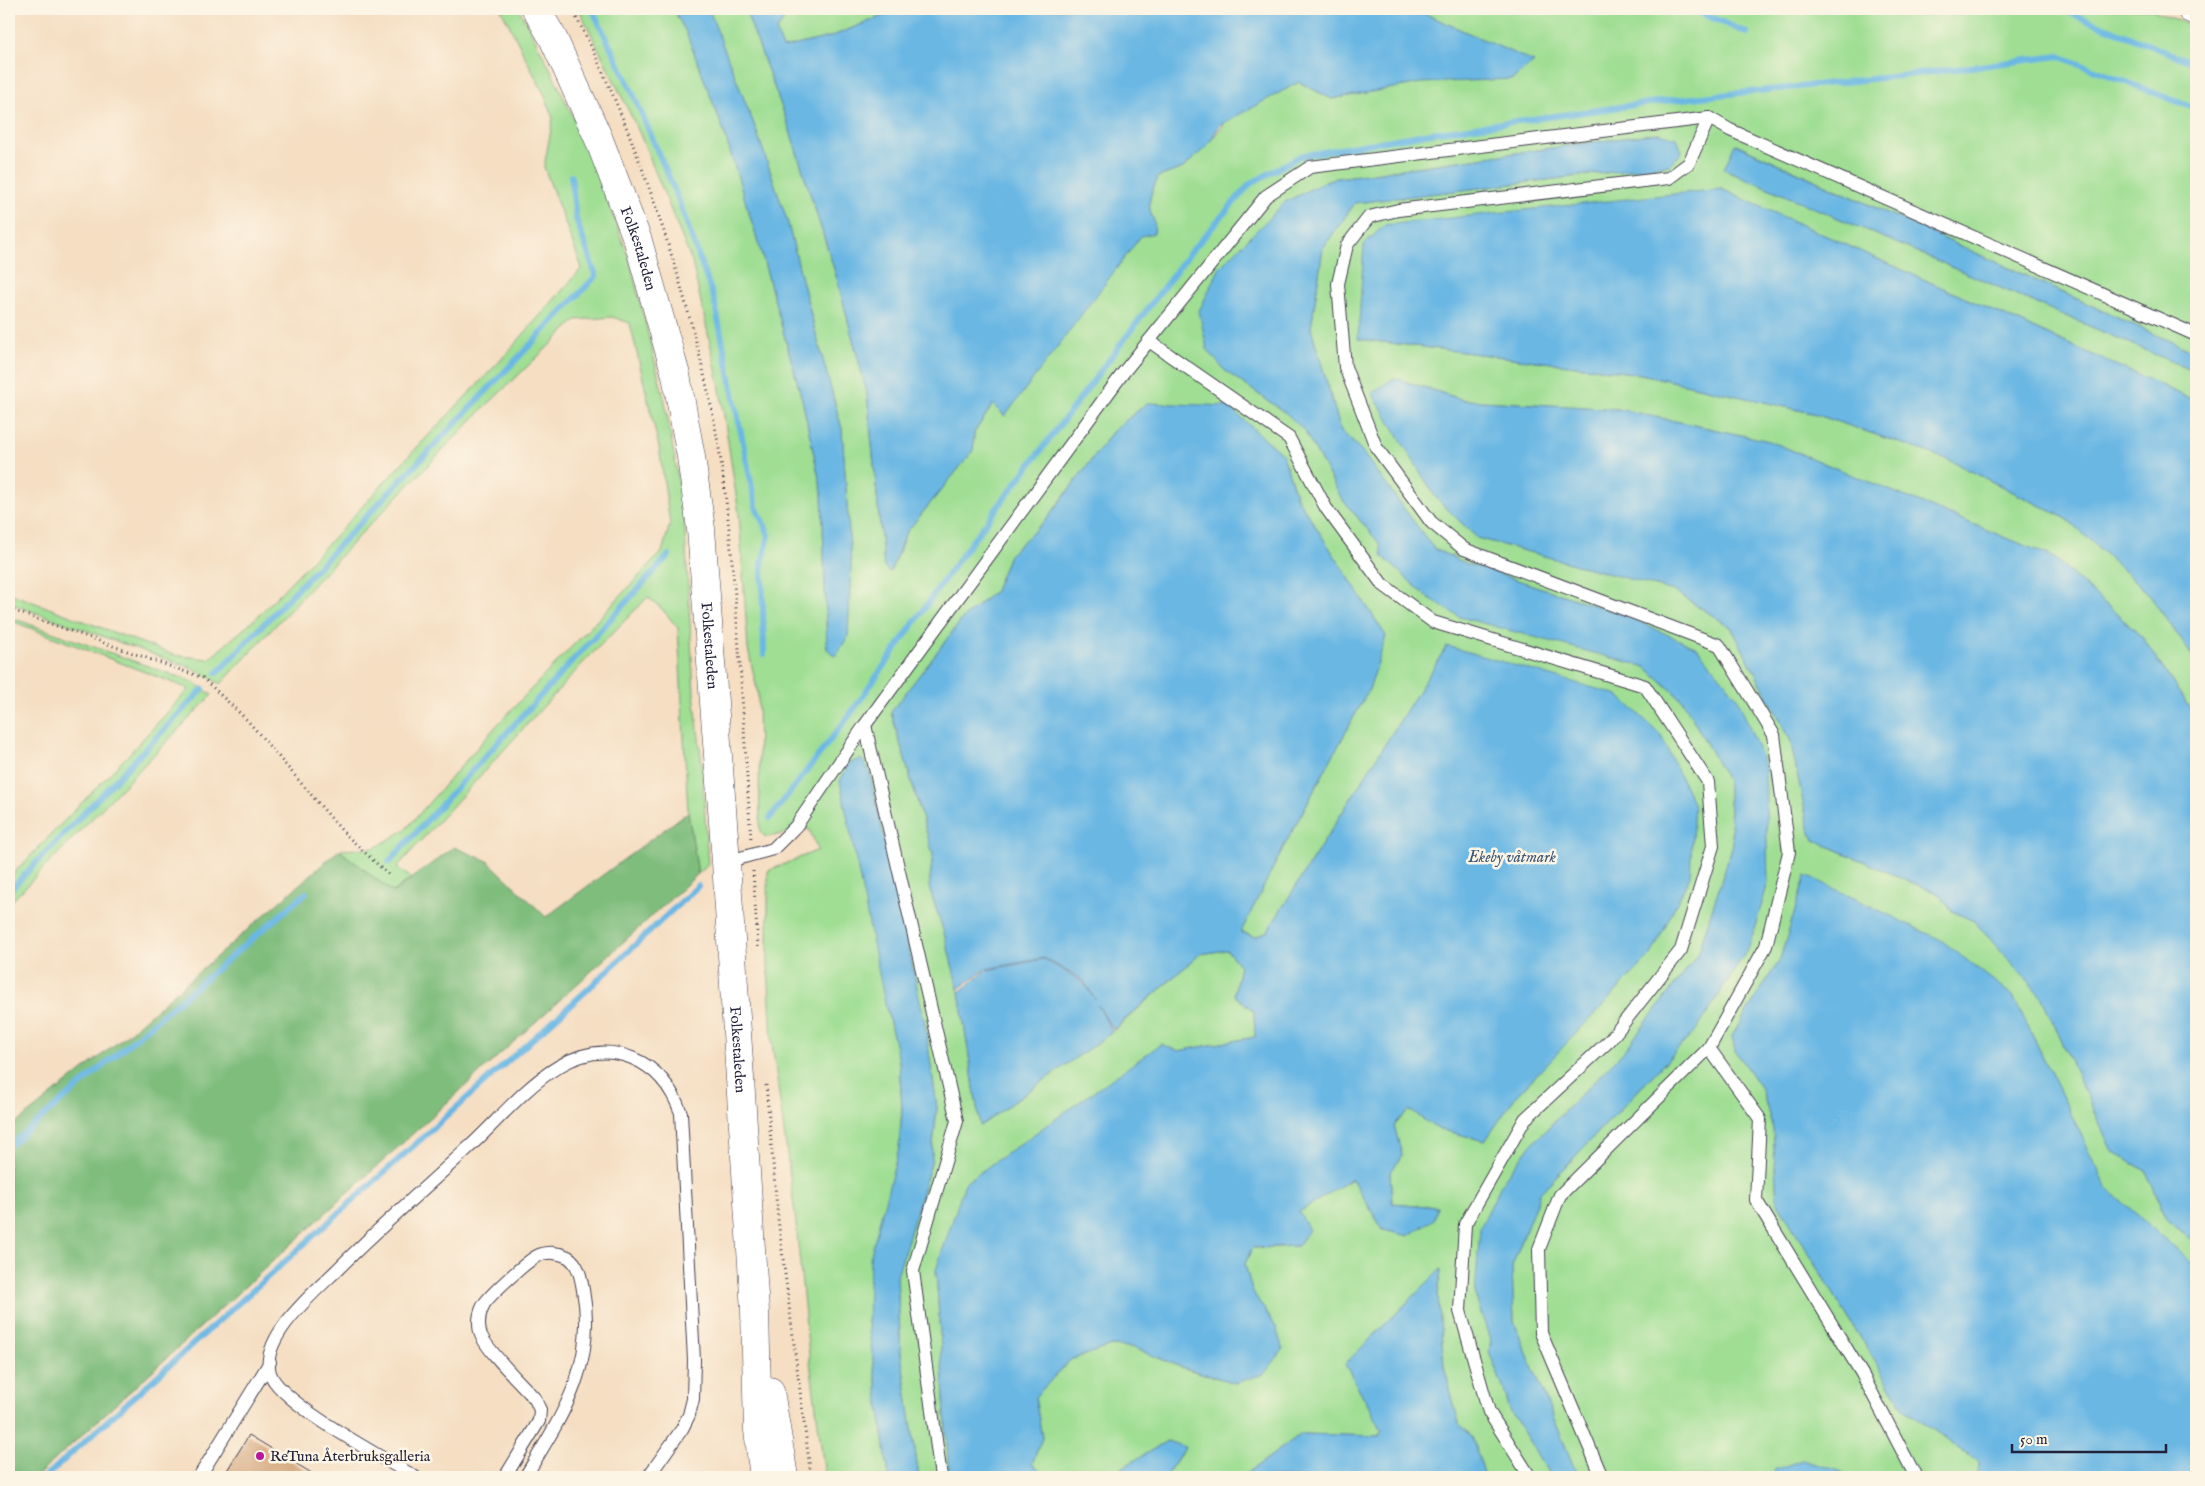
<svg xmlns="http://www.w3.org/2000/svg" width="2205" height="1486" font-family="'IM FELL English',serif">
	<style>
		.green { fill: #9fde93; stroke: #608067 }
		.forest { fill: #7fbd7d; stroke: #50705c }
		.water { fill: #6ab7e4; stroke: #466c90 }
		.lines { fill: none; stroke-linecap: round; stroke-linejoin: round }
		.stream { stroke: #6ab7e4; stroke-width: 6 }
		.building { fill: #d1a076 }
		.service-casing { stroke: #423e4f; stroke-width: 14 }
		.secondary-casing { stroke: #423e4f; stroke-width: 29 }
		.trunk-casing { stroke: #423e4f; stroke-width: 29 }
		.path { stroke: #423e4f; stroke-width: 3; stroke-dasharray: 1 4; stroke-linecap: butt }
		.service { stroke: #fff; stroke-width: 12 }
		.secondary { stroke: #fff; stroke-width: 28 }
		.trunk { stroke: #fff; stroke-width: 28 }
		.poi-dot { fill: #b5179e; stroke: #fcf5e5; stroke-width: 2 }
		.labels { text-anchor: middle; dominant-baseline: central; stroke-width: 5; stroke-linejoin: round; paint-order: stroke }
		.street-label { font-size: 15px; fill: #22223b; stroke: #fcf5e5 }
		.poi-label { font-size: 15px; fill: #22223b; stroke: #fcf5e5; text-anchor: start }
		.water-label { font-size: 16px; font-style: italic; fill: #3b5676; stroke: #fcf5e5 }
	</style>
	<rect width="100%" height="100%" fill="#fcf5e5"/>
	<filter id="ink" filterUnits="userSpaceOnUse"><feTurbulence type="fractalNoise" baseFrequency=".02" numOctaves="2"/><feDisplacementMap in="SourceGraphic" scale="10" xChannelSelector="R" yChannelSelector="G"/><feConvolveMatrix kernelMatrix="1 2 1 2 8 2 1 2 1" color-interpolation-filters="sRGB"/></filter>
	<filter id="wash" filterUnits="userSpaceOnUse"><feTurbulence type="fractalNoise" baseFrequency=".0096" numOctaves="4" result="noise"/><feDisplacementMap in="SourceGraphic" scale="20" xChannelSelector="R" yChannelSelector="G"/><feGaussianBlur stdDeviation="1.12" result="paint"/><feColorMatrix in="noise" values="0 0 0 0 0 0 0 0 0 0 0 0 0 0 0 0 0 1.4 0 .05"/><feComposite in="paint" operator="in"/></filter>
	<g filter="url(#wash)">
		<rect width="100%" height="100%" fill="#f5dec2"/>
		<g class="green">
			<polygon points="501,9 519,9 550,68 585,143 629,258 665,402 684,515 694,693 702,765 708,865 698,874 688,812 678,628 661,608 648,597 584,662 397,867 411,878 393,892 339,850 375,848 406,829 498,724 662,552 670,524 659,447 630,323 612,317 576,320 485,407 358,537 221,684 194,669 9,603 9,593 174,655 209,659 256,618 340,531 402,463 499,362 582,268 544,167 553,119 545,96"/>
			<path d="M579 9H673L686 32 723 129 762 255 802 399 822 492 827 648 848 637 851 563 842 429 814 327 787 220 755 127 708 9H745L788 124 836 275 867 393 884 567 899 553 905 534 973 451 974 433 994 403 1004 416 1141 235 1154 233C1156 216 1152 222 1150 209 1147 199 1155 186 1158 177L1183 168 1207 146 1226 121 1299 82 1332 99 1533 62 1414 9H2151L2196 28V353L1736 144 1724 169 2196 372V401L1721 189 1358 339 1641 374 1812 413 1947 459 2067 519 2148 593 2196 661V718L2142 637 2053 557 1769 441 1618 409 1464 400 1395 378 1477 538 1674 591 1731 627 1790 739 1808 825 1814 840 1939 894 1952 911 1974 921 2041 996 2112 1151 2146 1171 2168 1222 2196 1243V1267L2108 1190 2013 996 1806 876 1780 959 1732 1036 1735 1051 1762 1090 1773 1129 1777 1202 1905 1410 1979 1462 1978 1477H1850L1840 1471 1775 1470 1773 1477H1578L1514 1322 1512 1266 1540 1193 1698 1028 1765 766 1624 615 1468 564 1434 549 1359 448 1341 431 1311 328 1323 248 1355 203 1670 165 1682 152 1658 133 1331 179 1285 202 1224 370 1287 414 1305 432 1342 499 1380 544 1614 657 1646 667 1682 700 1727 780 1733 844 1698 954 1626 1049 1529 1147 1503 1181 1475 1295 1491 1342 1489 1351 1507 1398V1405L1551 1477H1485L1472 1437 1459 1423 1444 1367 1438 1296 1441 1270 1345 1364 1382 1430 1378 1436 1301 1434 1242 1477H1165L1185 1448 1167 1441 1107 1477 1095 1472 1089 1477H1047L1032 1464 1042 1438 1035 1397 1070 1360 1111 1346 1131 1347 1184 1368 1235 1383 1276 1327 1252 1291 1245 1264 1252 1248 1298 1246V1212L1352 1179 1383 1230 1434 1219 1437 1207 1392 1203 1390 1173 1402 1155 1394 1126 1409 1110 1437 1128 1485 1141 1516 1096 1540 1071 1447 646 1267 932 1254 937 1241 931 1283 848 1370 687 1386 636 1296 496 1283 455 1113 431 1047 519 1009 555 995 591 963 618 891 713 933 854 929 887 945 936 959 992 980 1126 1112 1032 1200 954 1227 950 1240 966 1234 995 1254 1011 1255 1037 1178 1051 936 1270 949 1477H919L901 1354 897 1276 931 1163 937 1108 925 1024 869 770 885 1003 899 1060 902 1110 899 1148 868 1323 889 1477H825L808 1346 795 1214 772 1042 768 964V871L818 850 809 829 766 837 760 832 758 694 748 649 739 514 719 383 692 262 639 132Z"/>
			<polygon points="790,9 900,9 830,37 783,48 776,32"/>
			<polygon points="9,617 193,682 212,695 9,904 9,878 127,756 189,689 9,620"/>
		</g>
		<polygon class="forest" points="688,812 698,874 36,1477 9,1477 9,1129 123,1038 339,850 393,892 454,847 488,861 546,917"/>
		<g class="water">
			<polygon points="673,9 708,9 711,15 755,127 787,220 814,327 842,429 851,563 848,637 835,656 827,649 822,492 802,399 762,255 723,129 686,32"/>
			<path d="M745 9H790L776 32 783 48 830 37 900 9H1414L1534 62 1513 79 1421 83 1332 99 1299 82 1220 125 1207 146 1183 168 1158 177C1155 186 1147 199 1150 209 1152 222 1156 216 1154 233L1141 236 1005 416 993 404 974 433 973 451 905 534 890 573 884 567 867 393 836 275 788 124Z"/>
			<polygon points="1658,133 1677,138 1682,152 1670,165 1355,203 1323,248 1311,328 1341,431 1359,448 1434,549 1468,564 1624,615 1697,648 1737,697 1765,766 1768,883 1749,947 1698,1028 1540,1193 1512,1266 1514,1322 1578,1477 1551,1477 1507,1405 1507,1398 1489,1351 1491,1342 1475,1295 1480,1228 1503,1181 1529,1147 1626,1049 1698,954 1733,844 1727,780 1682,700 1646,667 1460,617 1426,596 1382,556 1380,544 1342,499 1305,432 1287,414 1224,370 1207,349 1199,311 1220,267 1285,202 1331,179"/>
			<polygon points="1735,144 2196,353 2196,372 1724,169"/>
			<polygon points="1721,189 2196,401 2196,661 2148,593 2067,519 1947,459 1812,413 1641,374 1358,339 1364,244 1385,225"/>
			<polygon points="1394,378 1464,400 1618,409 1769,441 2053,557 2142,637 2196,718 2196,1243 2168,1222 2146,1171 2112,1151 2041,996 1974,921 1952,911 1939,894 1814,840 1808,825 1790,739 1731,627 1674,591 1477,538 1436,498 1372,393"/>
			<polygon points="1147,403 1228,406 1283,455 1296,496 1386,636 1370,687 1283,848 1241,932 1254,937 1267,932 1447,646 1618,695 1660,734 1694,805 1690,876 1651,955 1516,1096 1485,1141 1436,1128 1409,1110 1394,1125 1402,1155 1390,1173 1392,1203 1437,1207 1434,1219 1408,1236 1383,1230 1352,1179 1299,1212 1309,1230 1298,1246 1252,1248 1245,1264 1252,1291 1276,1327 1283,1350 1264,1374 1235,1383 1184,1368 1131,1347 1111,1346 1070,1360 1035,1397 1042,1438 1032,1464 1047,1477 949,1477 936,1270 965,1183 1161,1044 1178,1051 1255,1037 1254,1011 1234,995 1240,966 1227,950 1200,954 1113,1030 1098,1005 1112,1032 980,1126 959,992 987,970 1044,959 1083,982 1095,1000 1084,981 1044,958 986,969 958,989 945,936 929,887 933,854 891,712 963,618 995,591 1009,555 1047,519 1113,431"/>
			<polygon points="861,759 869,770 925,1024 937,1108 931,1163 897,1276 901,1354 919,1477 889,1477 868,1323 870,1258 899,1148 902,1110 899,1060 885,1003 840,781 849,763"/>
			<polygon points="1806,875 1941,940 2013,996 2108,1189 2196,1267 2196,1477 1978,1477 1979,1462 1905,1410 1777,1202 1773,1129 1762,1090 1735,1051 1732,1036 1780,959"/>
			<polygon points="1441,1269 1438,1296 1444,1367 1459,1423 1472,1437 1485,1477 1242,1477 1301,1434 1379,1436 1382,1430 1345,1364"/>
			<polygon points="1167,1441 1185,1447 1165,1477 1089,1477 1095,1472 1107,1477"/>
			<polygon points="1802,1460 1840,1471 1850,1477 1773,1477 1774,1470"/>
		</g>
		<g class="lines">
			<g class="stream">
				<polyline points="592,9 631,89 677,196 714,299 756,507 769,535 762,564 764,654"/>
				<polyline points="1692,9 1747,33"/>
				<polyline points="2060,9 2196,64"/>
				<polyline points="217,673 596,276 576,219 571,176"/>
				<polyline points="770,818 849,716 958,560 1188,255 1250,184 1300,156 1431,133 1664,101 1900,76 2059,56 2196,109"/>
				<polyline points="389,862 669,555"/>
				<polyline points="9,891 203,689"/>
				<polyline points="9,1146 306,893"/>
				<polyline points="45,1477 586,991 698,886"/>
			</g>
		</g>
		<g id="blocks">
			<polygon class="building" points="249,1435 318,1477 223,1477"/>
		</g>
	</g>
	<g filter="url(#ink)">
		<use href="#blocks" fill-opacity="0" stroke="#423e4f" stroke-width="1"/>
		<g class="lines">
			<g class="service-casing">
				<g id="service">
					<polyline points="1149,341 1289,438 1326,508 1382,584 1433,622 1645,686 1708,782 1713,846 1681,950 1610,1040 1525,1119 1465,1224 1460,1311 1489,1412 1530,1477"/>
					<polyline points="865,725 957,1121 913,1271 941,1477"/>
					<polyline points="726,862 773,849 796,826 865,725 1123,373 1266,196 1310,167 1709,118 1730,130 2196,335"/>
					<polyline points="1709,1048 1760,1119 1756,1200 1862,1374 1916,1477"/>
					<polyline points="199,1477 270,1362"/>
					<path d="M415 1477C386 1459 279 1403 270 1373 259 1337 317 1290 339 1268 381 1226 425 1188 468 1148 512 1109 565 1031 632 1058 657 1068 672 1088 681 1113L694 1360 693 1399 689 1415 682 1429 648 1477"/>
					<path d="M505 1477 539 1421 540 1410 535 1399C523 1385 483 1347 480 1332 478 1323 479 1314 483 1306 487 1297 529 1259 539 1255 548 1251 560 1253 568 1257 579 1264 581 1278 583 1290 597 1365 562 1416 525 1477"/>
					<polyline points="1602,1477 1541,1333 1539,1249 1560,1195 1709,1048 1766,946 1789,852 1774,735 1719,645 1464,549 1431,522 1376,447 1345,367 1338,284 1347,245 1369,217 1398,210 1669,178 1689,163 1709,118"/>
				</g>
			</g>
			<g class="secondary-casing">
				<g id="secondary">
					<path id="s1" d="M536 9 553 38 598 137 638 241 676 375 691 457 701 529 726 862 755 1311 758 1430 764 1477"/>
					<polyline points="770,1391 784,1477"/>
				</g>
			</g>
			<g class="trunk-casing">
				<polyline id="trunk" points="2191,9 2196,11"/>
			</g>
			<g class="path">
				<path d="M572 9C616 93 649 181 677 273 697 342 715 411 724 483 738 601 743 721 751 840"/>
				<polyline points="9,609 203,678 248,721 343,832 390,876"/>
				<polyline points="753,871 758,947"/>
				<polyline points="766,1085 778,1219 811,1477"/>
			</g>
			<use href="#service" class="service"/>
			<use href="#secondary" class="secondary"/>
			<use href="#trunk" class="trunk"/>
		</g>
	</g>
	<circle class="poi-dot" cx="260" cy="1456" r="5"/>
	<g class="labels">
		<g class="street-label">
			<text stroke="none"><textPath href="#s1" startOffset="261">Folkestaleden</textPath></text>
			<text stroke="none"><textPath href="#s1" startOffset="666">Folkestaleden</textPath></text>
			<text stroke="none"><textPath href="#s1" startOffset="1071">Folkestaleden</textPath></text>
		</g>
		<g class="poi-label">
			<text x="270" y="1456">ReTuna Återbruksgalleria</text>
		</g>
		<g class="water-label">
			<text x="1512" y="858">Ekeby våtmark</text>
		</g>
	</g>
	<rect width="2205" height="1486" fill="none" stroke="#fcf5e5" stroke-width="30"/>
	<path d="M2012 1444v8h154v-8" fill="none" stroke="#22223b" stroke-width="2.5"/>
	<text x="2020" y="1444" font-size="15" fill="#22223b" stroke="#fcf5e5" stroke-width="4" paint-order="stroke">50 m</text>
</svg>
